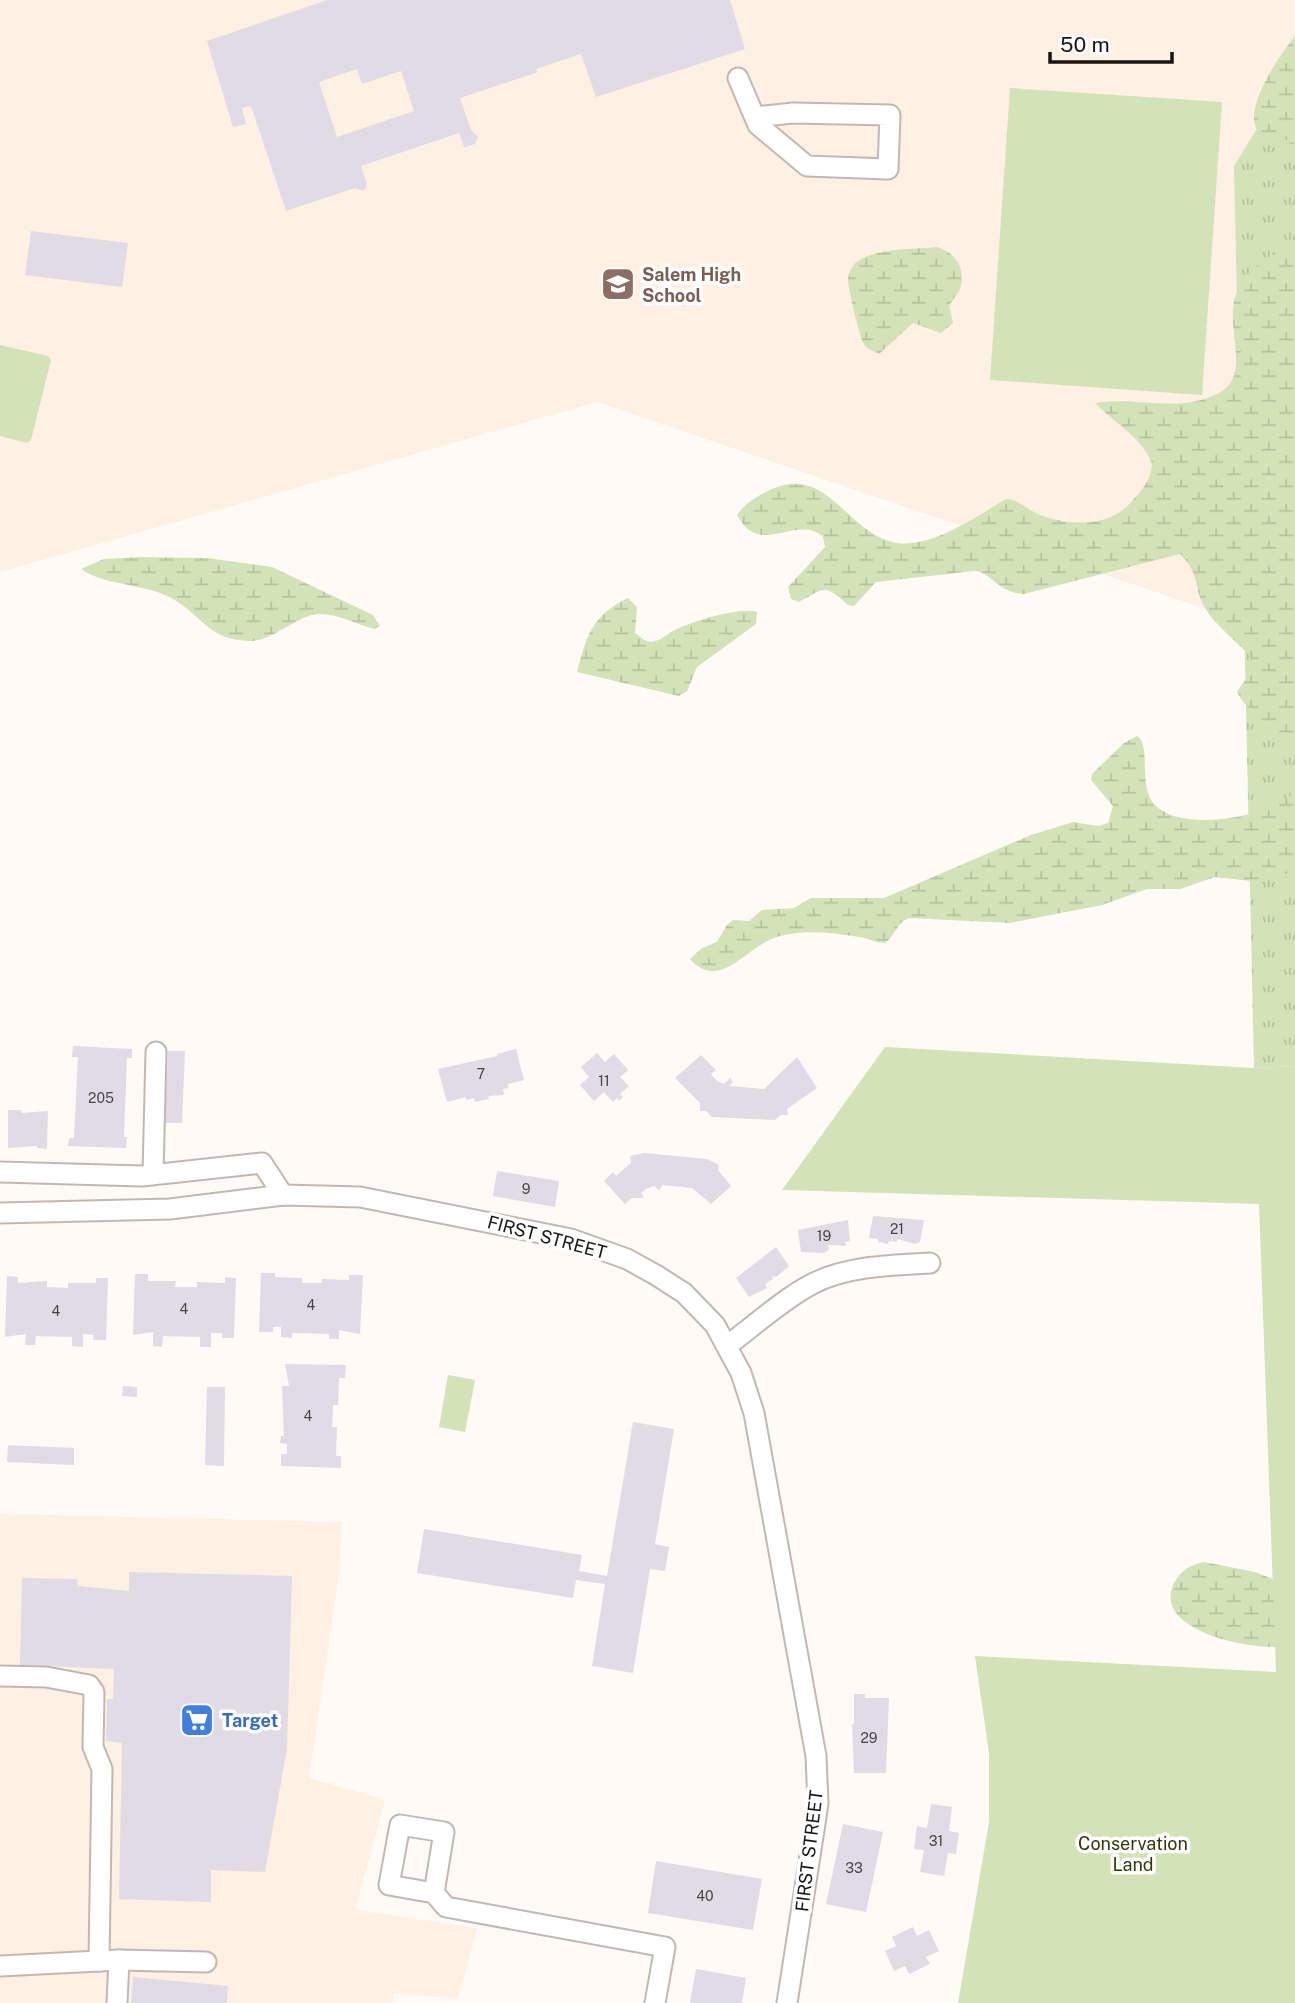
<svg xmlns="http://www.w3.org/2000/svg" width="1295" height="2003" font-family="'Public Sans',sans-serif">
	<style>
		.built { fill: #fef0e2 }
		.grass { fill: url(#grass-tufts) }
		.wetland { fill: url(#wetland-marsh) }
		.park { fill: #d3e3b8 }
		.building { fill: #e1dbe5; fill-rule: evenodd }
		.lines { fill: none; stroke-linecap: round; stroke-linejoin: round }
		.minor-casing { stroke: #c1b9b1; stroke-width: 23 }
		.minor { stroke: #fff; stroke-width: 19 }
		.labels { text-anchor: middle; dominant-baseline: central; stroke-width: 7; stroke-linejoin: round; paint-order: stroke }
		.number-label { font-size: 14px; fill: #4a4646 }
		.education-label { font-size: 18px; font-weight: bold; fill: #785e54; stroke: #fff; text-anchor: start }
		.street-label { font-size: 18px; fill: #171411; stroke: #fff }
		.shop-label { font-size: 18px; font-weight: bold; fill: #366cbe; stroke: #fff; text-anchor: start }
		.park-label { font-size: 18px; fill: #2d3b09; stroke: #fff }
	</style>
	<defs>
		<pattern id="grass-tufts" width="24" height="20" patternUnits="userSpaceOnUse" patternTransform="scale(1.75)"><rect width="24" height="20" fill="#d3e3b8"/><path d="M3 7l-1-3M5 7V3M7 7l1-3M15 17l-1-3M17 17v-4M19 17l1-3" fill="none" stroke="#b4c29d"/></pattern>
		<pattern id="wetland-marsh" width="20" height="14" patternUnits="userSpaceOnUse" patternTransform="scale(1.75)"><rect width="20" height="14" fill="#d3e3b8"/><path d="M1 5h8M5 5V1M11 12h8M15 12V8" fill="none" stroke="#b4c29d"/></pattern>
	</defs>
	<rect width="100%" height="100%" fill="#fffaf5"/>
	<g class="built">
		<polygon points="0,0 1295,0 1295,67 1244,622 597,402 0,572"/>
		<polygon points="0,1514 342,1522 338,1581 309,1778 385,1800 355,1910 477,1928 458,1999 394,1993 392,2003 0,2003"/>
	</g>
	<polygon class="grass" points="1295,67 1295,1066 1254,1068 1234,166"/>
	<g class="wetland">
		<path d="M1295 36V148L1282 136C1275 136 1268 139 1261 134 1237 116 1281 53 1295 36Z"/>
		<path d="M937 247C956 252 968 272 959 291 956 296 952 301 949 306L953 323 941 333 913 323 879 354C875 352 869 350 865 346 860 340 848 288 848 279 849 273 852 264 858 261 880 247 912 250 937 247Z"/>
		<path d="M1289 250 1295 253V744C1276 728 1248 715 1237 692L1254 666 1253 660C1238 641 1217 628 1205 608 1193 587 1201 575 1180 554L1024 594C997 593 991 571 974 571L876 582 854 606 848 605C824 584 826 587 799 602L791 599 788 587 825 547 823 537C797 513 760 559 737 515 745 504 754 498 766 492 827 459 846 535 897 543 932 548 977 516 1006 499 1020 500 1028 510 1040 515 1070 526 1110 528 1132 501 1143 489 1151 480 1152 464 1144 439 1113 422 1095 403 1136 396 1176 414 1217 394 1262 372 1207 310 1252 270 1264 259 1273 252 1289 250Z"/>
		<path d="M140 557 207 558 272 567 373 615 380 626 374 629C356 624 337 613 318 614 293 617 273 642 248 641 205 639 201 612 167 596 140 583 106 586 81 569L104 559Z"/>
		<path d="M628 598 637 607 635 633C642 638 647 644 655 641 662 640 668 633 675 630 689 622 742 606 757 612L756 624 697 667 687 691 679 696 577 672C587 636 591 616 628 598Z"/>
		<path d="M1137 736C1152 745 1137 786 1155 805 1182 833 1271 818 1295 791V871L1260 882 1215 877 1180 889H1147L1102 905 1010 923 909 918C896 923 896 935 885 943 875 943 868 938 859 937 832 932 800 929 774 938 747 947 719 992 690 959L702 948 717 942 727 925 733 920 749 921 762 910 794 908 811 898H884L1031 835 1073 822 1098 826 1108 823 1113 806 1091 780 1092 774 1124 743Z"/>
		<path d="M1204 1562 1255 1572 1280 1582 1286 1646C1254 1652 1150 1631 1174 1583 1181 1570 1190 1565 1204 1562Z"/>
	</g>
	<g class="park">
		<polygon points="1010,88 1222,102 1202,395 990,380"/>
		<polygon points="0,345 48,356 51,360 31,440 27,443 0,436"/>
		<polygon points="885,1047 1254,1068 1295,1066 1295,2003 958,2003 989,1822 989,1753 975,1656 1276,1672 1259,1204 782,1190"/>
		<polygon points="448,1375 475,1380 465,1432 439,1427"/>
	</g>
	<g class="building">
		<path d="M327 0H730L745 49 596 97 581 54 536 69 538 72 460 98 471 130 478 137 475 144 464 147 459 133 361 166 367 184 364 191 355 188 286 211 251 106 242 108 246 124 233 127 207 41ZM357 69 362 84 401 71 414 111 337 137 319 82Z"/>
		<polygon points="31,231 128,243 122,287 25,275"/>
		<polygon points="73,1046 132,1049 132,1058 127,1058 124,1137 127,1137 126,1148 68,1146 69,1138 74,1138 78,1057 72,1057"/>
		<polygon points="516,1049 524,1080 508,1084 508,1088 503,1089 504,1095 488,1096 489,1099 475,1102 474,1098 466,1100 466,1097 447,1102 438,1069 497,1056 497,1054"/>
		<polygon points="168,1051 185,1051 182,1123 165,1123"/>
		<polygon points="597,1053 605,1062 614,1054 628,1070 620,1077 629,1086 620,1094 623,1097 619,1101 617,1098 613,1102 604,1092 594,1101 580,1085 589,1077 581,1067"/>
		<polygon points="701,1055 716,1070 711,1074 717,1081 724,1084 730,1078 733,1082 729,1086 764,1089 797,1057 817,1088 787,1109 788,1115 781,1115 775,1120 712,1117 706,1111 700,1111 700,1103 675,1078"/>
		<polygon points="8,1110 21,1110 21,1113 48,1111 47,1149 37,1148 37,1146 8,1148"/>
		<polygon points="644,1153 707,1159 719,1165 718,1170 731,1186 711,1204 692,1188 663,1185 659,1190 654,1186 646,1189 641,1193 644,1198 632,1198 625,1204 604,1181 613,1172 616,1176 631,1163 630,1156"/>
		<polygon points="497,1171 559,1181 555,1207 493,1196"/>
		<polygon points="873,1216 924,1220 920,1242 915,1244 897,1239 897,1242 889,1241 888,1244 878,1242 878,1239 869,1238"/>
		<polygon points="848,1220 850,1241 845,1242 846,1246 828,1245 829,1250 824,1253 801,1252 798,1230"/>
		<polygon points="776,1247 789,1266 776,1277 772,1276 773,1279 765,1284 767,1288 749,1297 736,1278"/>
		<polygon points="261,1273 275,1273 275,1277 302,1278 302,1283 322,1283 322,1279 349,1280 349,1275 363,1275 360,1334 339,1330 339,1339 329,1339 329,1334 292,1333 292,1338 281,1337 281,1327 273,1327 273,1332 259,1332"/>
		<polygon points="135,1274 148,1274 148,1281 176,1281 175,1287 197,1287 197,1282 225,1283 225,1277 236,1278 234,1338 222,1338 222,1333 211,1333 211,1347 200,1347 200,1337 163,1336 162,1347 153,1346 153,1332 133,1335"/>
		<polygon points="7,1276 18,1277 18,1283 47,1281 47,1287 68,1288 68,1283 96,1283 96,1278 108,1278 106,1340 93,1340 94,1335 83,1334 83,1347 72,1346 72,1337 36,1336 35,1345 25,1345 26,1334 5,1337"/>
		<polygon points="285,1364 346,1365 345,1378 339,1378 338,1405 333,1405 332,1427 337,1427 336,1456 341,1456 341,1468 281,1466 281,1454 287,1454 287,1444 280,1443 281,1436 284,1436 282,1386 289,1386"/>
		<polygon points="123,1386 137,1387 137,1397 122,1396"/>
		<polygon points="207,1387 225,1387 224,1466 205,1465"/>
		<polygon points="633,1422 674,1429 655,1544 669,1547 665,1571 650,1569 633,1673 592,1666 605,1584 576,1580 573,1598 417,1573 424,1529 582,1555 579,1571 607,1576"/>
		<polygon points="8,1445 74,1448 74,1465 7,1462"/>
		<polygon points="129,1572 292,1576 287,1749 265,1872 211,1870 211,1902 119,1899 122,1743 106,1741 107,1699 113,1699 114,1669 20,1665 22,1578 77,1579 78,1586 129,1591"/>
		<polygon points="854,1694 865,1694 865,1698 889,1698 886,1773 854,1773 852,1724 854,1724"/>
		<polygon points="931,1804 952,1807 949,1831 959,1833 956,1854 948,1853 944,1876 920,1872 924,1850 914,1849 917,1826 927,1828"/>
		<polygon points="843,1824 883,1832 866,1912 826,1904"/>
		<polygon points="656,1861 762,1879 753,1930 648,1913"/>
		<polygon points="913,1927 917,1936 929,1930 939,1951 926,1957 930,1964 909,1974 905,1966 894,1971 885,1951 896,1946 892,1937"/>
		<polygon points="696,1969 746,1978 742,2003 690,2003"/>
		<polygon points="133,1977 228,1986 227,2003 131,2003"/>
	</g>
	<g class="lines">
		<g class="minor-casing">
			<g id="minor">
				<polyline points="738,78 758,125 807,166 888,169 890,115 793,113 755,117"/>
				<polyline points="0,1172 142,1176 262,1163 283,1195"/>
				<polyline points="153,1174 156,1052"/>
				<polyline points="0,1213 170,1209 283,1195 360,1197 571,1239 627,1259 656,1275 684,1293 715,1325 741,1373 754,1413 816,1756 818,1803 814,1830 787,2003"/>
				<path d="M728 1345C755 1325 782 1300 812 1284 846 1266 892 1265 930 1263"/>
				<polyline points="0,1676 46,1677 89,1685 94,1692 93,1747 102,1769 99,1961"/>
				<polyline points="434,1893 444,1832 400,1825 389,1885 434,1893 446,1907 665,1947 655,2003"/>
				<polyline points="0,1966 119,1960 206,1962"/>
				<polyline points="117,2003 119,1960"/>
			</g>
		</g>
		<use href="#minor" class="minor"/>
	</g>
	<defs>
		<g id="school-square" transform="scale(1.75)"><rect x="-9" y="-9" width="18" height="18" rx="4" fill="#8d6e63" stroke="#fff"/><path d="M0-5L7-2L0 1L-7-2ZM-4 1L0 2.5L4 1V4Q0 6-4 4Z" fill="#fff"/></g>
		<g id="supermarket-square" transform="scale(1.75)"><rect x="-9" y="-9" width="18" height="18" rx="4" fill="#3f7fe0" stroke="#fff"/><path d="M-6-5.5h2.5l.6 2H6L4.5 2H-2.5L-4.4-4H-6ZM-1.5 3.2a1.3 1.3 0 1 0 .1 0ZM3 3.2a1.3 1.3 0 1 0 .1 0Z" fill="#fff"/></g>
	</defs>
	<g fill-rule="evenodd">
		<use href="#school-square" x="618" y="284"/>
		<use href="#supermarket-square" x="197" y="1720"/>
	</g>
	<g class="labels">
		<g class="number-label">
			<text x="481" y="1074">7</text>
			<text x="604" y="1081">11</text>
			<text x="101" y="1098">205</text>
			<text x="526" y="1189">9</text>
			<text x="897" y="1229">21</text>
			<text x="824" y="1236">19</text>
			<text x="311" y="1305">4</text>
			<text x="184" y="1309">4</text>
			<text x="56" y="1311">4</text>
			<text x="308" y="1416">4</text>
			<text x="869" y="1738">29</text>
			<text x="936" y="1841">31</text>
			<text x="854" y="1868">33</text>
			<text x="705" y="1896">40</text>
		</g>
		<g class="education-label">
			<text x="642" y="274">Salem High<tspan x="642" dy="21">School</tspan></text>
		</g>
		<g class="street-label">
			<text transform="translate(547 1237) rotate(15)">FIRST STREET</text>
			<text transform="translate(809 1851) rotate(-83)">FIRST STREET</text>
		</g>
		<g class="shop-label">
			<text x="222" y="1720">Target</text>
		</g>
		<g class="park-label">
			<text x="1133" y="1843">Conservation<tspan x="1133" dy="21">Land</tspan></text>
		</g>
	</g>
	<path d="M1050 52v10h122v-10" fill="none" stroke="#171411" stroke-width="3.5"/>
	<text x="1060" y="52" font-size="21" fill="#171411" stroke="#ffffff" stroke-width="5" paint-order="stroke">50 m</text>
</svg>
